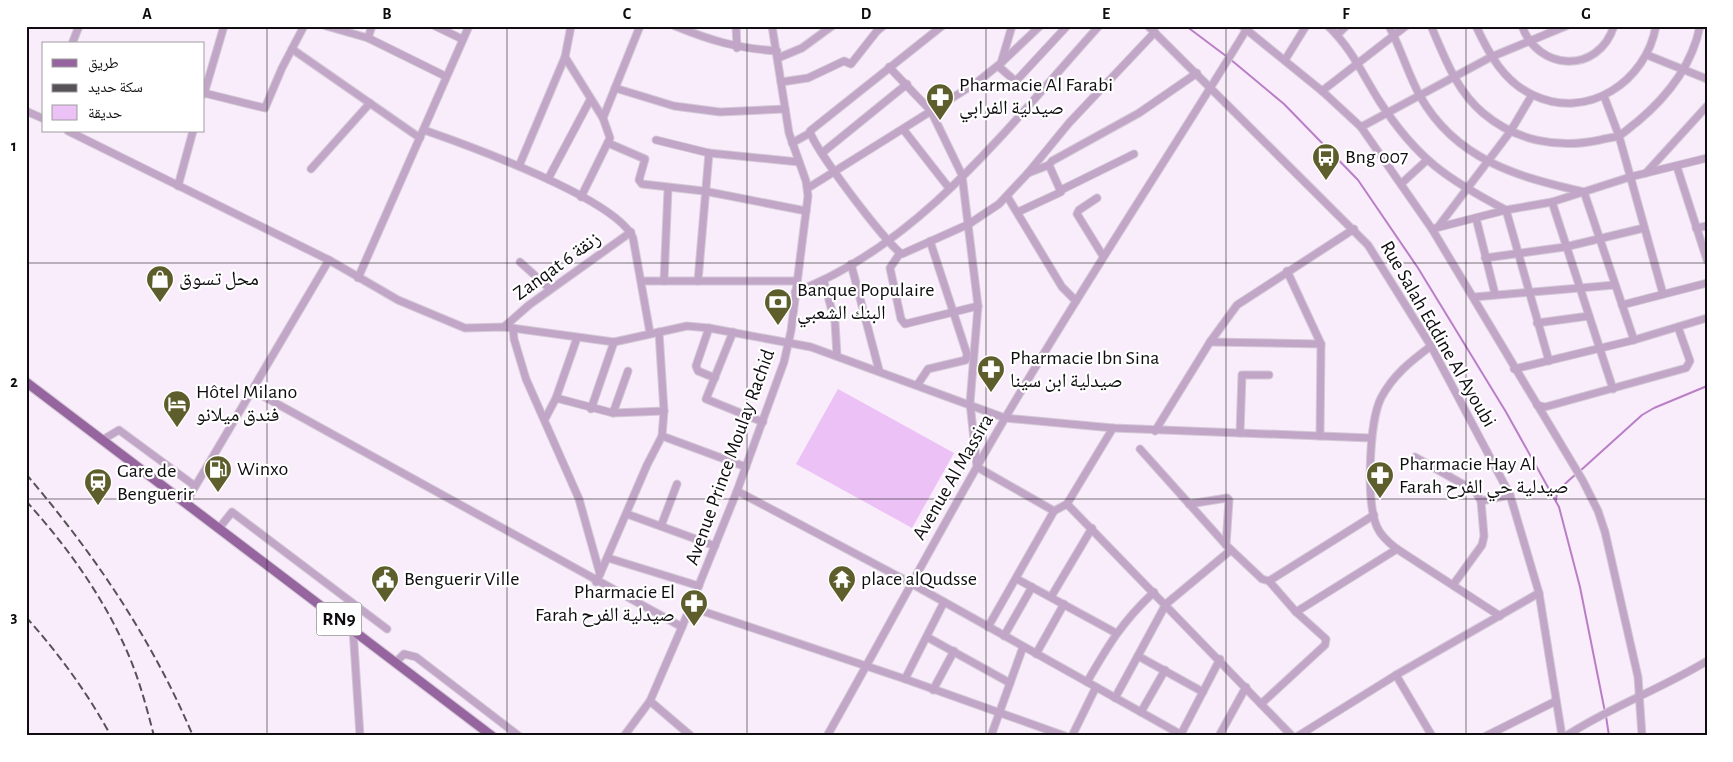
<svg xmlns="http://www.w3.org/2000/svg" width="1733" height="762" font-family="'Alegreya Sans','Noto Naskh Arabic',sans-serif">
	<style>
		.green { fill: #ecc1f6 }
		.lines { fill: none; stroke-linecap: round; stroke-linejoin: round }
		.stream { stroke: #ba7ec7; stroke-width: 2 }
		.minor-casing { stroke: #d4c9d6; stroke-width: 9 }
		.major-casing { stroke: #d4c9d6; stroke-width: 11 }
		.minor { stroke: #c1a6c7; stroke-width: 7 }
		.major { stroke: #9665a0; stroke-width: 9 }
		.rail { stroke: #575158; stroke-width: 2; stroke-dasharray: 8 4; stroke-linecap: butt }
		.grid { fill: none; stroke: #100d11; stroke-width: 1; stroke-opacity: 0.55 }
		.labels { text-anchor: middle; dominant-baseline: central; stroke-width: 4.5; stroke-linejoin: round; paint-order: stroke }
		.shield { fill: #fff; stroke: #585658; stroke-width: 1 }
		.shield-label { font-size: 19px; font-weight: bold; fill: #100d11 }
		.poi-label { font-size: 20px; fill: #100d11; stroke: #fff; text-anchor: start }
		.street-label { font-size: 20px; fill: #100d11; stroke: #fff }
		.neatline { fill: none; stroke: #100d11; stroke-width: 2 }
		.grid-label { font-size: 16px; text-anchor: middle; font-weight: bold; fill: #100d11 }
	</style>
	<rect width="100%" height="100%" fill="#f9edfb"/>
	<polygon class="green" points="838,389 954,453 912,528 796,464"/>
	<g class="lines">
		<g class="stream">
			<polyline points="1186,26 1226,56"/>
			<polyline points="1230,59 1284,104 1358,180 1418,268 1506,412 1559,507 1580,587 1605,712"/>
			<polyline points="1580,471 1642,415 1654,408 1707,386"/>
			<polyline points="1556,501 1557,491 1576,474"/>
			<polyline points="1606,716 1609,736"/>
		</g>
		<g class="minor-casing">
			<g id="minor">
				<polyline points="326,26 368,38 445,76"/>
				<polyline points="435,26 462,39"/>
				<polyline points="571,26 565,57 603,118 610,138 581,197"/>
				<path d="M675 26C712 41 736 48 777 51"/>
				<polyline points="736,26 737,48"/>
				<path d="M942 26 810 131C812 146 887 245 902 254L969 224 999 204 1028 173 1069 123 1155 32"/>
				<polyline points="1148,26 1368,245 1431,346 1510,495 1539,593 1562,736"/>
				<polyline points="1242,26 1322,91 1361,127 1432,229 1583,481 1598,511 1605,532 1638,677 1642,736"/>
				<path d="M1328 26C1353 50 1362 74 1380 102 1417 159 1447 179 1506 210L1549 361"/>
				<path d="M1389 26C1401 49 1408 74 1420 96 1456 160 1518 177 1584 192L1634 340"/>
				<path d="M1431 26C1445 58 1456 90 1483 113 1516 141 1558 149 1600 140 1606 138 1613 138 1618 136 1625 133 1631 126 1637 122 1667 97 1692 66 1700 26"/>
				<path d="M1476 26C1489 54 1504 82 1533 95 1587 121 1646 82 1656 26"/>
				<path d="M1522 26C1538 71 1598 75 1614 26"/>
				<polyline points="1337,35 1346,26"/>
				<polyline points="368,38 372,26"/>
				<polyline points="72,44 79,26"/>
				<polyline points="292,49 420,138"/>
				<polyline points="1647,55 1707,79"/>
				<polyline points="778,58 802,48 832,26"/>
				<polyline points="1285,60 1306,26"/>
				<polyline points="1002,62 1040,26"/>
				<polyline points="998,66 1020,85"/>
				<polyline points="889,67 931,111 962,175 978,306 970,403 977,467 1054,511"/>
				<polyline points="1016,81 1067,26"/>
				<polyline points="781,82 808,78 844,61 851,64 877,31 883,26"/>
				<polyline points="615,88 674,106 720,112 785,109"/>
				<polyline points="1322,91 1406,26"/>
				<polyline points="204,93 265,108 282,68 304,26"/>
				<polyline points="204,94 224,26"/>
				<polyline points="1604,96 1619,136 1663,294"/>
				<polyline points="26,111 44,119"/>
				<polyline points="603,118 640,26"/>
				<polyline points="1361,127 1491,57 1566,26"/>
				<polyline points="903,129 949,188"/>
				<path d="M424 130C467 145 617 199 633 238L650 333"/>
				<polyline points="68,131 329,260 398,300 465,328 504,327 614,342 687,326 709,328 811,347 1005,418 1113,428 1371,438"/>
				<polyline points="656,140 709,153 799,162"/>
				<polyline points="608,143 645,159 639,180 642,184 704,191 806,211"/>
				<polyline points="792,143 810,133"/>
				<polyline points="822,153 907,84"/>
				<polyline points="519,166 565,57"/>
				<polyline points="1677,167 1707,260"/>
				<polyline points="311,169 370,103"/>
				<polyline points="1028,173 1049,165"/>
				<polyline points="1646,173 1707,106"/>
				<polyline points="548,179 590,100"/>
				<polyline points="1402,183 1427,160"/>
				<polyline points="178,186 193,131"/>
				<polyline points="808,188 976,83 1001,63 1012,26"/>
				<polyline points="1061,190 1134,154"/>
				<polyline points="1007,196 1062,287 1076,301"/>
				<polyline points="1097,198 1079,210 1077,214 1103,256"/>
				<polyline points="1552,202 1613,389"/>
				<polyline points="1018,212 1061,192 1049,165 1052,161 1139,113 1197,73"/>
				<polyline points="1476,218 1495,294"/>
				<polyline points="1438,227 1510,132 1532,95"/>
				<polyline points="1696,228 1707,226"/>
				<polyline points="1432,229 1506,210 1552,202 1630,177 1707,158"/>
				<polyline points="900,253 890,268 901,319 905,324 978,306"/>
				<polyline points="1485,258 1565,247 1644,228"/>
				<polyline points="520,262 550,289"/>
				<polyline points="851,264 879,370"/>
				<polyline points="1287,271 1321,344 1320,436"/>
				<polyline points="358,278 469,26"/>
				<polyline points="643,281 797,281"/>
				<polyline points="664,281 668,189"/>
				<polyline points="698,281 709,153"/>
				<polyline points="824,282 835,322 837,356"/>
				<path d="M795 292C921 245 1011 123 1099 26"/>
				<polyline points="1474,297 1615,285"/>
				<polyline points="1622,305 1707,283"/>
				<polyline points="1537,323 1589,316"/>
				<polyline points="504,327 529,305 631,232"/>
				<polyline points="513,328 514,339 526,379 579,499 600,574 596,582"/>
				<polyline points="709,328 696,366 698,371 715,378"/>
				<polyline points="733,332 706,399 763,422"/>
				<polyline points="1210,342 1321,344"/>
				<path d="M1431 346C1411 361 1393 375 1381 398 1369 422 1366 502 1377 527 1381 536 1389 543 1397 549L1500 616"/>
				<polyline points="1514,369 1634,340 1707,318"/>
				<polyline points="918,384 928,369 966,360 967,354 930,241"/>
				<polyline points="252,390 682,627"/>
				<polyline points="556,398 613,413 664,411"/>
				<polyline points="1537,405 1545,407 1686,368 1690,361 1678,327"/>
				<polyline points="591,409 614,342"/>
				<polyline points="613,413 628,371"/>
				<polyline points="545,419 556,398 577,338"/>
				<polyline points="1155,431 1210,342 1237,305 1354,229"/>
				<polyline points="1240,433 1242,375 1269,375"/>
				<polyline points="662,436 746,467"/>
				<polyline points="104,439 119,430 195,486"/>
				<polyline points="1140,449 1226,545 1262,579 1269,581 1296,612 1326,639 1325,645 1261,704"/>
				<polyline points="1415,457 1475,491 1481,501 1484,536 1482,545 1453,585"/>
				<polyline points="737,491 905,580 1180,734"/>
				<polyline points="1481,501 1510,495"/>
				<polyline points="186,502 329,260"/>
				<polyline points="1067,504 1292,736"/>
				<polyline points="1189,504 1227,498 1229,500 1226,545"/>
				<polyline points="627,514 715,546"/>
				<polyline points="661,526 677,484"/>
				<polyline points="220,527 232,512 387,629"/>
				<polyline points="608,558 699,586"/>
				<polyline points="600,574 647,465 662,436 664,411 659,332"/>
				<polyline points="1017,579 1116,633"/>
				<polyline points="1269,581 1374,515"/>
				<polyline points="1051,597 1092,528"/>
				<polyline points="690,607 905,679 1065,736"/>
				<polyline points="1296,612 1397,549"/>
				<polyline points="988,627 1054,511 1067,504 1113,428"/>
				<polyline points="353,629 360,736"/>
				<polyline points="1004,636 1032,587"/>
				<polyline points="927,637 1010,683"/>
				<polyline points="1036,654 1064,604"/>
				<polyline points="1138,656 1203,692"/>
				<polyline points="396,662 404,654 416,657 519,736"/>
				<polyline points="1396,675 1432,736"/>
				<polyline points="905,679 944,602"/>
				<path d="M1087 682C1109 644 1122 622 1154 592"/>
				<polyline points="933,690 954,651"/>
				<polyline points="1115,698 1166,604 1231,550"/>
				<polyline points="650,701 691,736"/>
				<polyline points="1141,712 1165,670"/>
				<polyline points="624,736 650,701 682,627 737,491 784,362 791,331 808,196 806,181 789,133 772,26"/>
				<path d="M827 736C890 625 949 512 1014 403 1089 276 1171 153 1248 27"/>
				<polyline points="991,736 1023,647"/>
				<polyline points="1072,736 1096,687"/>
				<polyline points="1180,736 1220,659"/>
				<polyline points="1219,736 1246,687"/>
				<polyline points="1298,736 1396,675 1539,593"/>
				<polyline points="1486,736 1556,701"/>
				<path d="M1566 736C1610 707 1661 689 1707 661"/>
			</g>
		</g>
		<g class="major-casing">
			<polyline id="major" points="26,382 492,736"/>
		</g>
		<use href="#minor" class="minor"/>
		<use href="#major" class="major"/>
		<g class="rail">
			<path d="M26 474C95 555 152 639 193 736"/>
			<path d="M26 501C67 546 105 599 129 656 140 682 147 709 154 736"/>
			<path d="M26 617C59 654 87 692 111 736"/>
		</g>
	</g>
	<path class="grid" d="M267 26V736M507 26V736M747 26V736M986 26V736M1226 26V736M1466 26V736M26 263H1707M26 499H1707"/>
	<defs>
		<g id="pharmacy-pin" transform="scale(1.4375)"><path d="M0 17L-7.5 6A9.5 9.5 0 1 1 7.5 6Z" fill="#5d5e2b" stroke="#fff"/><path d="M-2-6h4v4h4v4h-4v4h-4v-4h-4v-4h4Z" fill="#fff"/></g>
		<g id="bus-pin" transform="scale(1.4375)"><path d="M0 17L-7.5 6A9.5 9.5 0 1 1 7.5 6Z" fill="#5d5e2b" stroke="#fff"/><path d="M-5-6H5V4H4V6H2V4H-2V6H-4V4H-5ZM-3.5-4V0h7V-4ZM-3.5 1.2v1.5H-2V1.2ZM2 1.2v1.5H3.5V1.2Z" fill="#fff"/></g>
		<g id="shop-pin" transform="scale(1.4375)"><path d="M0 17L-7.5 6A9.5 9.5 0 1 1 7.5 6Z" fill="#5d5e2b" stroke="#fff"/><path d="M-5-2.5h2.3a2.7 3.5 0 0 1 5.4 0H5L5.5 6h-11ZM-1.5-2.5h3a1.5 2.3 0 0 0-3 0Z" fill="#fff"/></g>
		<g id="bank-pin" transform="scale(1.4375)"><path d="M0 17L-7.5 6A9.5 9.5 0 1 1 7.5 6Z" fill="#5d5e2b" stroke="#fff"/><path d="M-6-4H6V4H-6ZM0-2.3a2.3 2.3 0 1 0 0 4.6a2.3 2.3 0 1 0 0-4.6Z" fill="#fff"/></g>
		<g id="hotel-pin" transform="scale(1.4375)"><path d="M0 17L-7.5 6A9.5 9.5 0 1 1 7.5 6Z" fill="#5d5e2b" stroke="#fff"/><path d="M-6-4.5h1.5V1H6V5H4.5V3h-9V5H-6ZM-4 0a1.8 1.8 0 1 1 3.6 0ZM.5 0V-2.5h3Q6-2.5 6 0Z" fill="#fff"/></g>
		<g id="fuel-pin" transform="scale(1.4375)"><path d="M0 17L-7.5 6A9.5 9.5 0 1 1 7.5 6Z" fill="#5d5e2b" stroke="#fff"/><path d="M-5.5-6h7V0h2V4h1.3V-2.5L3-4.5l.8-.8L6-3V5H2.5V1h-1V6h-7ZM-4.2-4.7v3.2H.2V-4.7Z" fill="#fff"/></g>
		<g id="station-pin" transform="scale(1.4375)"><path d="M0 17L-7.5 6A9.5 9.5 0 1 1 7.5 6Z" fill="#5d5e2b" stroke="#fff"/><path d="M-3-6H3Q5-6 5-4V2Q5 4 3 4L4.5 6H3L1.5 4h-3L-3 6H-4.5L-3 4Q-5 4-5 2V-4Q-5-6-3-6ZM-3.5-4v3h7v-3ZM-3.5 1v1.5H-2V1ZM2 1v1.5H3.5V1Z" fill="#fff"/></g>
		<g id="civic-pin" transform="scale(1.4375)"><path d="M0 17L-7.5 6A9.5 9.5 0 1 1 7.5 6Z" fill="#5d5e2b" stroke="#fff"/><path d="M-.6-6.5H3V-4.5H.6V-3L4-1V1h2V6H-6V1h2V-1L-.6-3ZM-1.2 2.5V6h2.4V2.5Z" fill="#fff"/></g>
		<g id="temple-pin" transform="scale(1.4375)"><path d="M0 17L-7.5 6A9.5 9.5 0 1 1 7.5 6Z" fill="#5d5e2b" stroke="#fff"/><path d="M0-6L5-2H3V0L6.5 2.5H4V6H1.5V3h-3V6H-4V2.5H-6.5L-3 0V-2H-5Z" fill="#fff"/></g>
	</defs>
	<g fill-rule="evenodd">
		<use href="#pharmacy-pin" x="940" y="97"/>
		<use href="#bus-pin" x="1326" y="157"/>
		<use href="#shop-pin" x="160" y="279"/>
		<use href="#bank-pin" x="778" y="302"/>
		<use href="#pharmacy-pin" x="991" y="369"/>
		<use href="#hotel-pin" x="177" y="404"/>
		<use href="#fuel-pin" x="218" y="469"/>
		<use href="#pharmacy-pin" x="1380" y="475"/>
		<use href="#station-pin" x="98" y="482"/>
		<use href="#civic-pin" x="385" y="579"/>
		<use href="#temple-pin" x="842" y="579"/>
		<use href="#pharmacy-pin" x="694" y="603"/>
	</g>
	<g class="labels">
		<rect class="shield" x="316.5" y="602.5" width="45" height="33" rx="4"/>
		<g class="shield-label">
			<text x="339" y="619">RN9</text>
		</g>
		<g class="poi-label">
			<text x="959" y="85">Pharmacie Al Farabi<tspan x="959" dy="23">صيدلية الفرابي</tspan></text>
			<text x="1345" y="157">Bng 007</text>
			<text x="179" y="279">محل تسوق</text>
			<text x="797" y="290">Banque Populaire<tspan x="797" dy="23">البنك الشعبي</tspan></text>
			<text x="1010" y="358">Pharmacie Ibn Sina<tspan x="1010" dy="23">صيدلية ابن سينا</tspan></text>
			<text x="196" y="392">Hôtel Milano<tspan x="196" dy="23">فندق ميلانو</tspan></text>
			<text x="1399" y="464">Pharmacie Hay Al<tspan x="1399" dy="23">Farah صيدلية حي الفرح</tspan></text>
			<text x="237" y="469">Winxo</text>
			<text x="117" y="471">Gare de<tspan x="117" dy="23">Benguerir</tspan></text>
			<text x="404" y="579">Benguerir Ville</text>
			<text x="861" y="579">place alQudsse</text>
			<text x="675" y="592" text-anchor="end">Pharmacie El<tspan x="675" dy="23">Farah صيدلية الفرح</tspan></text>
		</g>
		<g class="street-label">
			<text transform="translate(557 266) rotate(-36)">Zanqat 6 زنقة</text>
			<text transform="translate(1438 334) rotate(60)">Rue Salah Eddine Al Ayoubi</text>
			<text transform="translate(730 457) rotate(-70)">Avenue Prince Moulay Rachid</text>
			<text transform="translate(953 477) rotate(-60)">Avenue Al Massira</text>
		</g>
	</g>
	<rect width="1733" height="762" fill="none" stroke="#ffffff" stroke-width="55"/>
	<rect x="42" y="42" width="162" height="90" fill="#ffffff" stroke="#9f9ea0"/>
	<rect x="52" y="59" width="25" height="8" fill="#9665a0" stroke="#9f9ea0"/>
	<text x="88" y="68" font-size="15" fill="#100d11">طريق</text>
	<rect x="52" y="84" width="25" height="8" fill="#575158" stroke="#9f9ea0"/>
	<text x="88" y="92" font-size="15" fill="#100d11">سكة حديد</text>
	<rect x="52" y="105" width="25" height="15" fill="#ecc1f6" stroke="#9f9ea0"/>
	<text x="88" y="118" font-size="15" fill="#100d11">حديقة</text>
	<rect x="28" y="28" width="1678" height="706" class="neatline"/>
	<g class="grid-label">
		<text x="147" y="19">A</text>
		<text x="387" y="19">B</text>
		<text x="627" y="19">C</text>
		<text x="866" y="19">D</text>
		<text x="1106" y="19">E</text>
		<text x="1346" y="19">F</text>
		<text x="1586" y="19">G</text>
		<text x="14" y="151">1</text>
		<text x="14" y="387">2</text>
		<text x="14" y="622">3</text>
	</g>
</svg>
